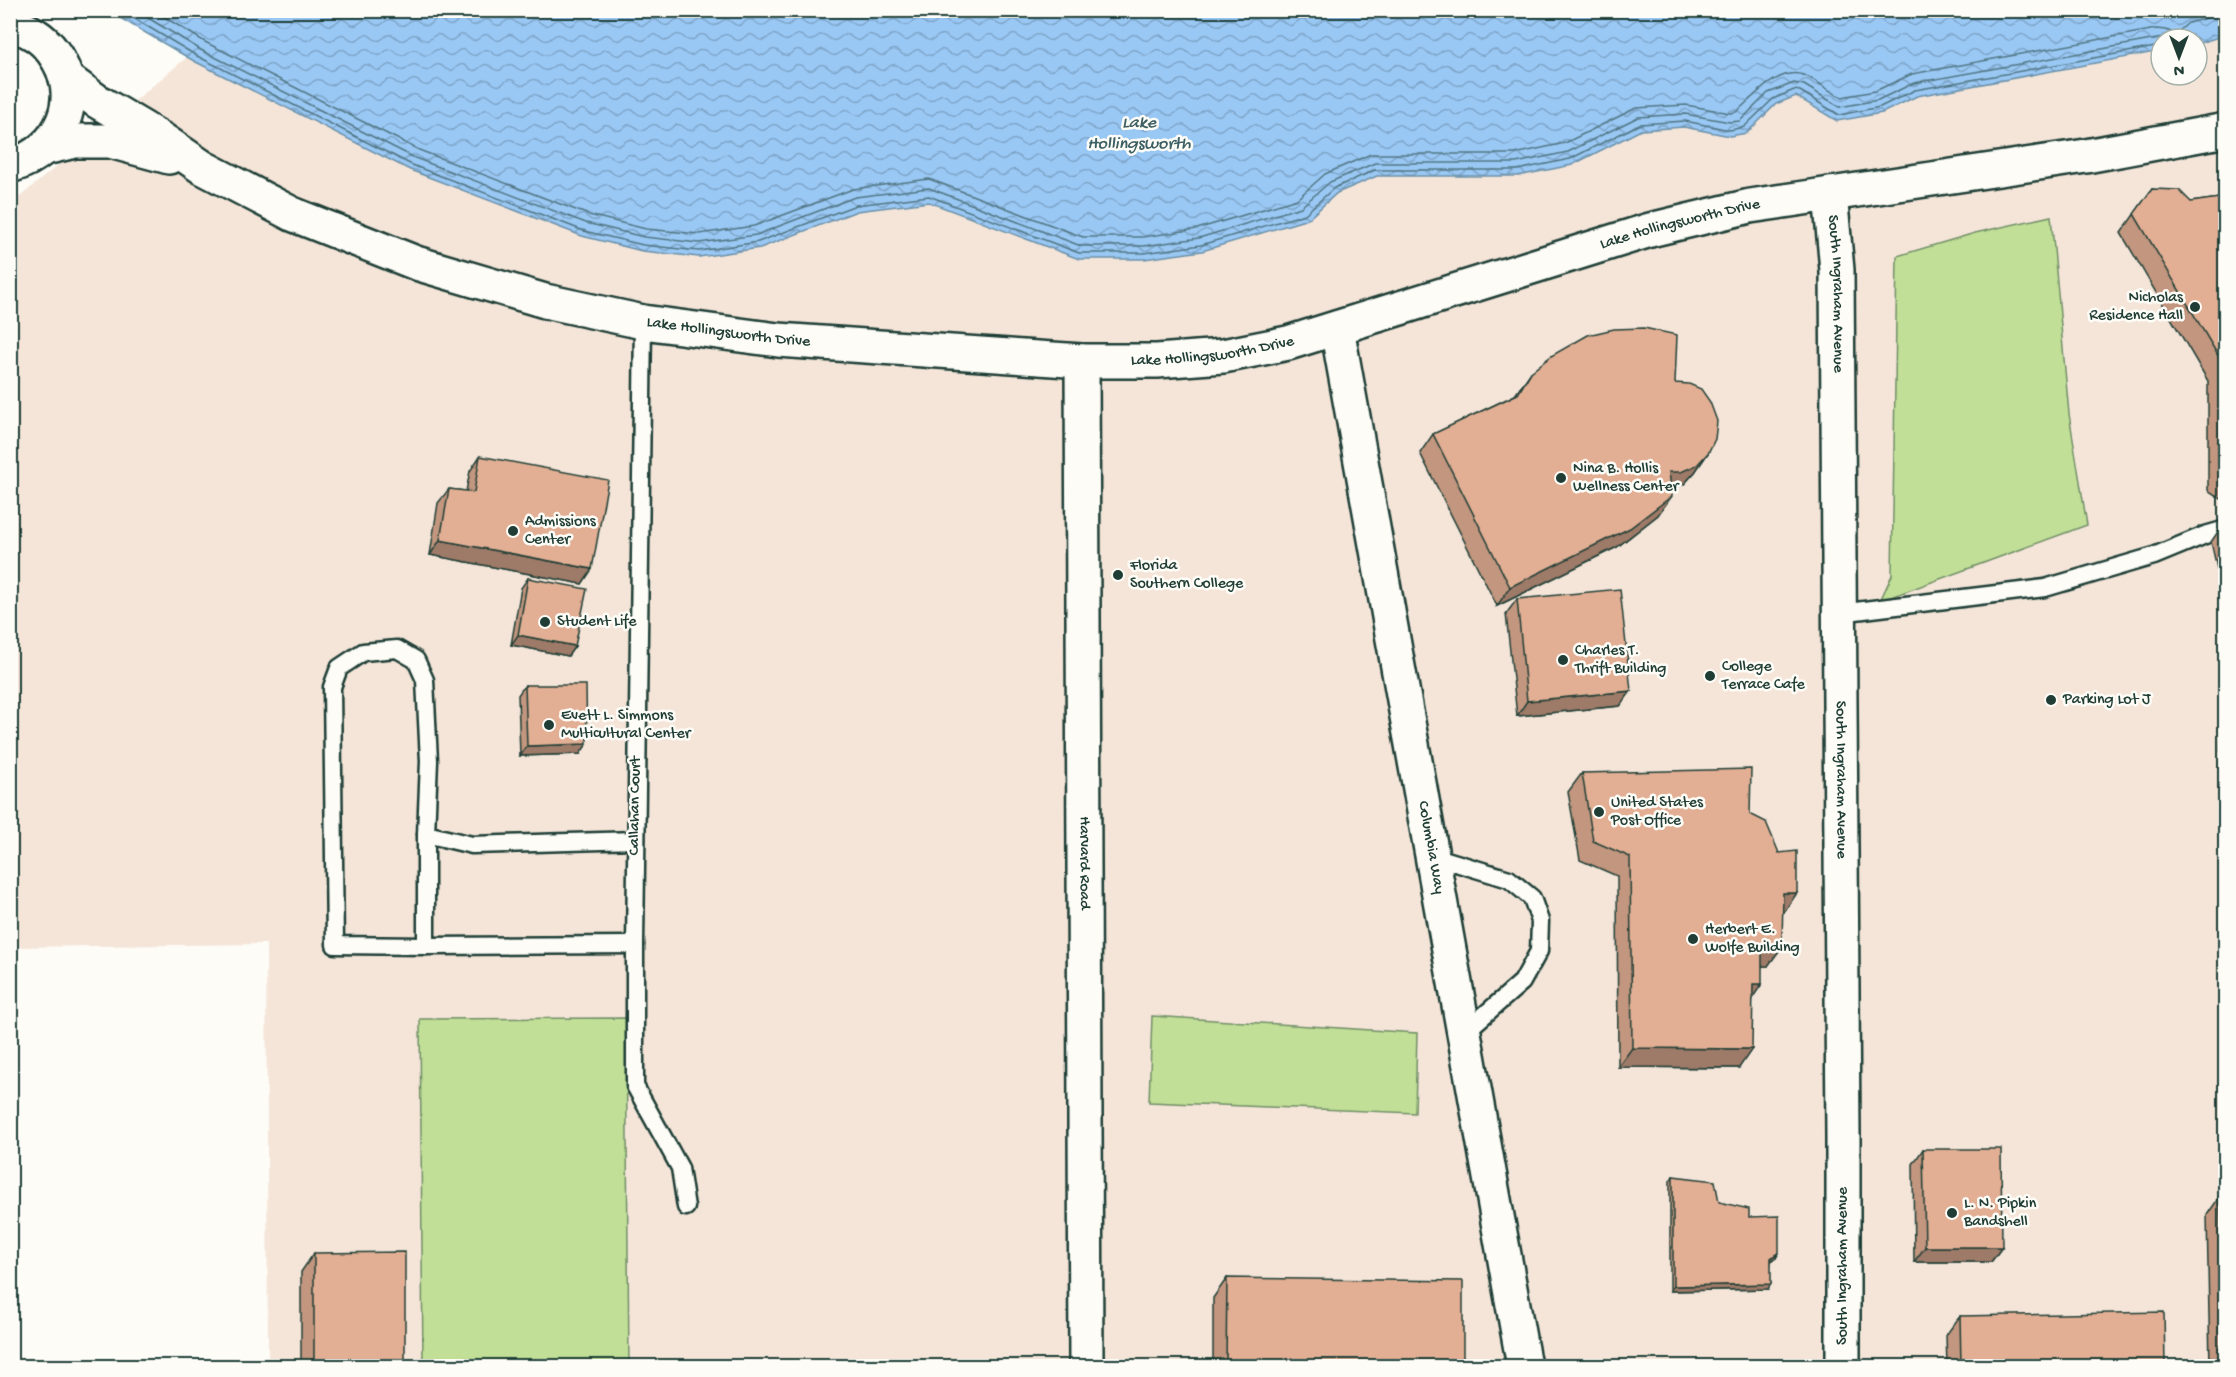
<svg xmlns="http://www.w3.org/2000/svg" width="2236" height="1377" font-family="'Gochi Hand',sans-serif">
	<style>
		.built { fill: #f5e5d9; fill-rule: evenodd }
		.park { fill: #c1df97; stroke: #708e66; stroke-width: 1.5 }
		.water { fill: url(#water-waves); stroke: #6990a8; stroke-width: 1.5 }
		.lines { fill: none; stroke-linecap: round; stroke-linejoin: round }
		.shore { stroke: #507581; stroke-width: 1.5 }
		.lane-casing { stroke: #1f3d34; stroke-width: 21 }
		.street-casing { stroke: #1f3d34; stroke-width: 38 }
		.secondary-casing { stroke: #1f3d34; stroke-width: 38 }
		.lane { stroke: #fdfcf7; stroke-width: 16 }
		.street { stroke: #fdfcf7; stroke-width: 33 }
		.secondary { stroke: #fdfcf7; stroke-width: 33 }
		.wall { fill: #c2967f; stroke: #1f3d34; stroke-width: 1.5 }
		.shaded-wall { fill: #9e7a68; stroke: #1f3d34; stroke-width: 1.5 }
		.building { fill: #e2af94; stroke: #1f3d34; stroke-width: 1.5 }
		.poi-dot { fill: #1f3d34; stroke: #fdfcf7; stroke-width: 2 }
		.labels { text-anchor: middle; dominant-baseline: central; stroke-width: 5; stroke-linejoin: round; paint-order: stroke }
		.street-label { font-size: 16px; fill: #1f3d34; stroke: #fdfcf7 }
		.poi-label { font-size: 16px; fill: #1f3d34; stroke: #fdfcf7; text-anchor: start }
		.water-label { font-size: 18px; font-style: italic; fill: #3e6064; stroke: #fdfcf7 }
	</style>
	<defs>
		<pattern id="water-waves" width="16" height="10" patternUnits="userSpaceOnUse" patternTransform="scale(1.5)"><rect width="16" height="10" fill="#9ac8f5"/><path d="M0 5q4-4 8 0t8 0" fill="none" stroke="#7da4c7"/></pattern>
	</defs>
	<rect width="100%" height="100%" fill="#fdfcf7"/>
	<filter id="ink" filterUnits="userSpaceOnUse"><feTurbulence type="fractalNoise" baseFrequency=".0167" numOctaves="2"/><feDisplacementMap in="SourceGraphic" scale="12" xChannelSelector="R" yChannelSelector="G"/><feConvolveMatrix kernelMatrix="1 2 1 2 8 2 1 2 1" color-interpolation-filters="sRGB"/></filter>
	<g filter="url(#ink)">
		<path class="built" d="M2225 11V1366H268L266 944 11 947 10 205 198 48ZM2161 39H2197V75H2161Z"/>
		<g class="park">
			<polygon points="2051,216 2069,414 2087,525 1880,601 1892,575 1897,256 1975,233"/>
			<polygon points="1152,1016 1417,1033 1415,1113 1149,1102"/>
			<polygon points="626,1018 629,1366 423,1366 420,1019"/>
		</g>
		<polygon class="water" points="2225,10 2225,35 2197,44 2197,39 2161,39 2161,51 1917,96 1882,113 1837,121 1796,96 1776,104 1747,133 1730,136 1684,127 1641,130 1572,165 1518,176 1377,176 1337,193 1308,219 1202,251 1144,259 1079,259 929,202 857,211 760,248 699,257 642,251 582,236 410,170 194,61 108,11"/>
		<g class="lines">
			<g class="shore">
				<polyline points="120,10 197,56 412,165 584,231 643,245 699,251 758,242 856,205 929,196 1079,253 1144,253 1201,245 1305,214 1334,188 1375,170 1517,170 1570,159 1640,124 1685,121 1730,130 1744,127 1773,99 1794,90 1800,91 1839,115 1880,107 1915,90 2161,46"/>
				<polyline points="135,10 201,50 415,158 586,223 644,237 699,243 756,235 855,197 929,188 1081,246 1144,246 1199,238 1301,207 1330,182 1375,163 1516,163 1568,152 1638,117 1685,114 1730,122 1740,121 1768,93 1794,83 1804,85 1840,107 1878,100 1914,83 2157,39 2164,39"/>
				<path d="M153 10 205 42 419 150 589 215 646 229 699 234 754 226 853 189 929 179 1083 237H1143L1197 229 1297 199 1325 174 1371 154H1515L1565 143 1636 108 1686 105 1730 113 1736 112C1753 98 1780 64 1806 76 1819 82 1830 92 1842 97L1875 91 1912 74 2156 29 2166 30 2176 34 2188 23 2226 13"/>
			</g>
			<g class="lane-casing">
				<g id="lane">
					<polyline points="643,322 635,945 635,1086 680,1168 686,1207"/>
					<polyline points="1839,613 2045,588 2154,556 2205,535 2226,529"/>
					<polyline points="426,834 426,946 635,945"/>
					<polyline points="1433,856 1509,879 1532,898 1540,921 1539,951 1522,982 1465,1032"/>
					<polyline points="426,946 335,945 332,687 339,668 363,652 397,649 416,660 425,680 429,761 426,834 472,845 636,840"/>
				</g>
			</g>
			<g class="street-casing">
				<g id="street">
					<path id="s1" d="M1337 328 1524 1366"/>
					<path id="s2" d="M1082 361 1086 1366"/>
				</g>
			</g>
			<g class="secondary-casing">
				<g id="secondary">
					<path d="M10 25C27 28 43 38 53 52 86 97 62 151 10 166"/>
					<path id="s3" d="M67 79 97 101 161 139 202 167 292 214 416 263 545 301 643 322 778 340 1082 361H1157L1223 356 1288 343 1650 230 1750 206 2086 156 2226 130"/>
					<polyline points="45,148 75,141 110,141 169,157"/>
					<path id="s4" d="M1830 194 1837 270 1843 1137V1366"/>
				</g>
			</g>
			<use href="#lane" class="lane"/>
			<use href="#street" class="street"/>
			<use href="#secondary" class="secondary"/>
		</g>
		<g class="wall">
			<polygon points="2152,189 2191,202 2226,197 2226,502 2208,490 2208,381 2121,233"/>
			<polygon points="1531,372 1675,383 1708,453 1695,472 1684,484 1671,489 1658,515 1617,547 1497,606 1420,453 1433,434 1515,395"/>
			<polygon points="480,456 592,569 582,584 430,555 438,503 449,489 466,491 470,471"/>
			<polygon points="2224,523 2226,523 2226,608 2211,542"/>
			<polygon points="528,578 575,646 568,656 511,645 521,588"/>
			<polygon points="1517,599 1631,691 1620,706 1517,716 1506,614"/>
			<polygon points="2226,671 2226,751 2221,751 2223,675"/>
			<polygon points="525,685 580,754 520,756 518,695"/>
			<polygon points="1582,773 1750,814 1784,912 1783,912 1768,966 1762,966 1753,998 1739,1068 1618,1067 1617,876 1580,860 1568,792"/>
			<polygon points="1923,1149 2002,1247 1991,1262 1914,1262 1913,1164"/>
			<polygon points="1673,1176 1719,1202 1776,1258 1771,1261 1768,1289 1670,1291 1670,1181"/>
			<polygon points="2220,1196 2226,1366 2210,1366 2207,1215"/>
			<polygon points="314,1253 405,1366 301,1366 301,1272"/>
			<polygon points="1227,1278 1463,1366 1213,1366 1213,1298"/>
			<polygon points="1960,1316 2165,1366 1947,1366 1946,1335"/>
		</g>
		<g class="shaded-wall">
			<polygon points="1708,453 1695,472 1684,484 1667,491 1669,472"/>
			<polygon points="1672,496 1658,515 1617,547 1497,606 1510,587"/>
			<polygon points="440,540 592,569 582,584 430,555"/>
			<polygon points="518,635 575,646 568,656 511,645"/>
			<polygon points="1631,691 1620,706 1517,716 1527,701"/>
			<polygon points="587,744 580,754 520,756 527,746"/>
			<polygon points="2226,744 2226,751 2221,751"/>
			<polygon points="1783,893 1797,893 1784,912 1769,912"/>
			<polygon points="1782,947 1768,966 1749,967 1762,948"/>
			<polygon points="1753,984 1762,984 1749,1003"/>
			<polygon points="1632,1048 1752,1049 1739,1068 1618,1067"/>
			<polygon points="1925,1247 2002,1247 1991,1262 1914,1262"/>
			<polygon points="1779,1253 1776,1258 1768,1263 1771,1258"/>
			<polygon points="1771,1284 1768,1289 1670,1291 1673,1286"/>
		</g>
		<g class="building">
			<polygon points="2152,189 2179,190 2191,202 2226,197 2226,473 2222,471 2222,362 2134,214"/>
			<polygon points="1644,328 1677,335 1675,383 1689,384 1701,389 1710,402 1717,421 1715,439 1708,453 1697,465 1681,472 1669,472 1672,496 1630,528 1510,587 1433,434 1518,394 1531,372 1551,356 1588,335 1614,329"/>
			<polygon points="480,456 608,480 592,569 440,540 449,489 474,492"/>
			<polygon points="528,578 587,589 575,646 518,635"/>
			<polygon points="1620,589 1631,691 1527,701 1517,599"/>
			<polygon points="525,685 586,685 587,744 527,746"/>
			<polygon points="1751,769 1750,814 1766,822 1779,853 1797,851 1797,893 1783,893 1782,947 1762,948 1762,984 1753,984 1752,1049 1632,1048 1630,857 1593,841 1582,773"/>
			<polygon points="1923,1149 2001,1149 2002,1247 1925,1247"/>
			<polygon points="1673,1176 1715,1181 1719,1202 1749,1209 1749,1217 1779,1216 1779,1253 1771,1258 1771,1284 1673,1286"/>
			<polygon points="2220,1196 2226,1196 2226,1366 2223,1366"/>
			<polygon points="405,1252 405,1366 314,1366 314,1253"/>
			<polygon points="1227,1278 1463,1281 1463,1366 1226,1366"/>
			<polygon points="2164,1312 2165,1366 1961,1366 1960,1316"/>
		</g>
	</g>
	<g class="poi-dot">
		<circle cx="2195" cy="307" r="6"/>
		<circle cx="1561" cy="478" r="6"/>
		<circle cx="513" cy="531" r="6"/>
		<circle cx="1118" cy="575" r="6"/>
		<circle cx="545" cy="622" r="6"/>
		<circle cx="1563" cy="660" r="6"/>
		<circle cx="1710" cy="676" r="6"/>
		<circle cx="2051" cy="700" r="6"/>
		<circle cx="549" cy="725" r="6"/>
		<circle cx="1599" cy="812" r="6"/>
		<circle cx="1693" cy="939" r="6"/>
		<circle cx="1952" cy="1213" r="6"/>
	</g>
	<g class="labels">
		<g class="street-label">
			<text stroke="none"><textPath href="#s3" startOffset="1689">Lake Hollingsworth Drive</textPath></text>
			<text stroke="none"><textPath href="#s4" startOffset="100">South Ingraham Avenue</textPath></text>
			<text stroke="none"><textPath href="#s3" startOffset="717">Lake Hollingsworth Drive</textPath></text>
			<text stroke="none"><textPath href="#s3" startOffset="1203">Lake Hollingsworth Drive</textPath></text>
			<text stroke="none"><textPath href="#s4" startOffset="586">South Ingraham Avenue</textPath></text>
			<text transform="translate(636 806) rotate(-89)">Callahan Court</text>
			<text stroke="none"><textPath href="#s1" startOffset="528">Columbia Way</textPath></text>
			<text stroke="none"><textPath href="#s2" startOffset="502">Harvard Road</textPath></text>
			<text transform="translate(1843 1266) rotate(-90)">South Ingraham Avenue</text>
		</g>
		<g class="poi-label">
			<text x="2183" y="298" text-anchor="end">Nicholas<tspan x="2183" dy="18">Residence Hall</tspan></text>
			<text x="1573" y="469">Nina B. Hollis<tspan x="1573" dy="18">Wellness Center</tspan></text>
			<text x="525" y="522">Admissions<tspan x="525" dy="18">Center</tspan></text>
			<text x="1130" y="566">Florida<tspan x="1130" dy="18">Southern College</tspan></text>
			<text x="557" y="622">Student Life</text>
			<text x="1575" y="651">Charles T.<tspan x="1575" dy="18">Thrift Building</tspan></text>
			<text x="1722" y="667">College<tspan x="1722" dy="18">Terrace Cafe</tspan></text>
			<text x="2063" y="700">Parking Lot J</text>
			<text x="561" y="716">Evett L. Simmons<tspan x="561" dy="18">Multicultural Center</tspan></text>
			<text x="1611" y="803">United States<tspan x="1611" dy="18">Post Office</tspan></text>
			<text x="1705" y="930">Herbert E.<tspan x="1705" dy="18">Wolfe Building</tspan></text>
			<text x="1964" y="1204">L. N. Pipkin<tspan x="1964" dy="18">Bandshell</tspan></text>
		</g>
		<g class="water-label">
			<text x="1139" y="123">Lake<tspan x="1139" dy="21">Hollingsworth</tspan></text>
		</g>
	</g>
	<rect width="2236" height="1377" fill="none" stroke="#fdfcf7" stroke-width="36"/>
	<rect x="18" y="18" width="2200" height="1341" fill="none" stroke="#1f3d34" stroke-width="2" filter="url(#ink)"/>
	<g transform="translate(2179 57) rotate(180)"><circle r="28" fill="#fdfcf7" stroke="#a4b0a9" stroke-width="1.5"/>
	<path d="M0-4.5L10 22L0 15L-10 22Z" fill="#1f3d34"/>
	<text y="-9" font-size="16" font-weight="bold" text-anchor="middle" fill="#1f3d34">N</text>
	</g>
</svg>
